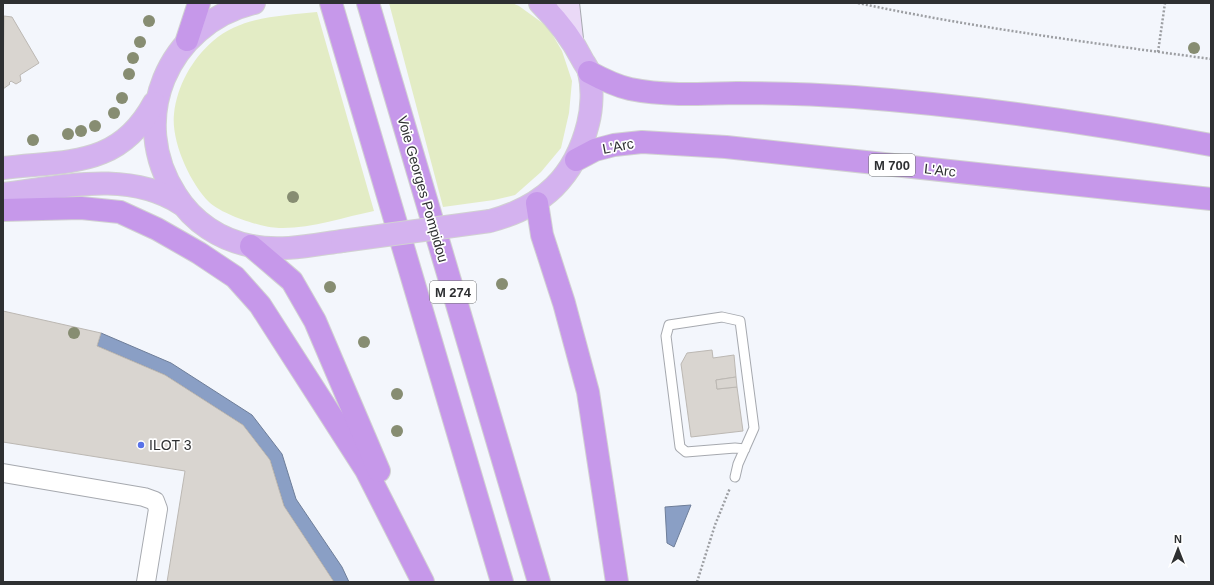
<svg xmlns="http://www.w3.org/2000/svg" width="1214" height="585" font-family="Helvetica,sans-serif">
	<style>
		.green { fill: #e3ecc5 }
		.water { fill: #8a9fc5; stroke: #6e7e99 }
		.building { fill: #d9d5d0; stroke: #bcb8b3 }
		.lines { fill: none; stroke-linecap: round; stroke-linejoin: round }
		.service-casing { stroke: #a6a9af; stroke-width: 11 }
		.minor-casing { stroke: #a6a9af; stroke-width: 20 }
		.secondary-casing { stroke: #a6a9af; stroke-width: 24 }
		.primary-casing { stroke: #d1d1d2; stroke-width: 24 }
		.trunk-casing { stroke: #d1d1d2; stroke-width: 24 }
		.path { stroke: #9c9ea2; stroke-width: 2.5; stroke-dasharray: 2 2; stroke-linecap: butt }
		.service { stroke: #fff; stroke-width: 9 }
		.minor { stroke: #fff; stroke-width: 18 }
		.secondary { stroke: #ead9f7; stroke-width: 22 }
		.primary { stroke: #d4b2ef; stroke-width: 22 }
		.trunk { stroke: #c698ea; stroke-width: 22 }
		.primary-bridge-casing { stroke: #d1d1d2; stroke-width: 24; stroke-linecap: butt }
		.primary-bridge { stroke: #d4b2ef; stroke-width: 22 }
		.tree { fill: #878d72 }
		.poi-dot { fill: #5872e8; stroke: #fff; stroke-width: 1.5 }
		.labels { text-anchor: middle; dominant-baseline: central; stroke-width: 3.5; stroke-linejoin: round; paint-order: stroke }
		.shield { fill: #fff; stroke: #6d6e70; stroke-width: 1 }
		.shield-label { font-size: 13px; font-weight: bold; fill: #2e3032 }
		.street-label { font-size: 14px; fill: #2e3032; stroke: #fff }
		.poi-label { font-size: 14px; fill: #2e3032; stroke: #fff; text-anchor: start }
	</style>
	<rect width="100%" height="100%" fill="#f3f6fc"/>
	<g class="green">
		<polygon points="389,3 512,3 519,6 548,27 562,51 572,81 569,113 561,148 541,172 515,195 494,200 443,207"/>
		<path d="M317 12 374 211C344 217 310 229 279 228 262 228 221 214 209 202 190 183 171 141 174 114 177 86 192 59 213 41 242 16 281 16 317 12Z"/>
	</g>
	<g class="water">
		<polygon points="101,333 171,363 252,415 282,454 296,499 342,567 349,582 334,582 284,506 270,460 243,425 165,375 97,346"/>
		<polygon points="691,505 674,547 667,543 665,507"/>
	</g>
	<g class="building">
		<polygon points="4,16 12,17 39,63 20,75 21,81 16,84 11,81 9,83 10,84 3,89"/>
		<polygon points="3,311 101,333 97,346 165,375 243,425 270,460 284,506 334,582 167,582 185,471 3,442"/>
		<polygon points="712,350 713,358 734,355 736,377 716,380 717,389 737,387 743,431 691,437 681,364 687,353"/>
		<polygon points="736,377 737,387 717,389 716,380"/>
	</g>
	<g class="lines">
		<g class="service-casing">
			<polyline id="service" points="735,477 738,464 754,428 740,321 722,317 669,325 666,336 680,447 686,452 735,448 745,449"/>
		</g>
		<g class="minor-casing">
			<polyline id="minor" points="3,473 144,497 155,501 158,509 146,582"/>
		</g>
		<g class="secondary-casing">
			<polyline id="secondary" points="568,3 572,39"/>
		</g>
		<g class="primary-casing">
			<g id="primary">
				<path d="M254 3C167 24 127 120 176 195 193 222 220 240 252 246 281 252 313 245 342 241"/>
				<path d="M3 168C68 160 119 168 154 103"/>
				<path d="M3 194C61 187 129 170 181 204"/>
				<path d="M490 221C543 207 575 177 588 124 592 109 593 88 589 72 588 68 584 63 582 59 571 37 557 20 540 3"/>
			</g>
		</g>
		<g class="trunk-casing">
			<g id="trunk">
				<polyline points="331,3 502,582"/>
				<polyline points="368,3 539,582"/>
				<polyline points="187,40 199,3"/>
				<path d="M589 72C602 79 616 86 630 89 664 96 703 94 737 93 776 93 815 94 854 97 974 106 1093 123 1211 145"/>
				<polyline points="576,160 595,150 614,145 642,142 726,147 1211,199"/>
				<polyline points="537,203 542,235 564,303 588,392 617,582"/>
				<polyline points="3,210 81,208 120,212 157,229 199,253 235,277 260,305 366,470 423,582"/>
				<polyline points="251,246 292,281 315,321 379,471"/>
			</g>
		</g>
		<g class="path">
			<path d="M858 3C975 28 1093 43 1211 59"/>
			<polyline points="1158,52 1165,3"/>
			<polyline points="697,582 715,525 730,488"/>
		</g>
		<use href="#service" class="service"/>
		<use href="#minor" class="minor"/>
		<use href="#secondary" class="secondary"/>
		<use href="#primary" class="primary"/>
		<use href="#trunk" class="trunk"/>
		<g class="primary-bridge-casing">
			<polyline id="primary-bridge" points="342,241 490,221"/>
		</g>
		<use href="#primary-bridge" class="primary-bridge"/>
	</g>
	<g class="tree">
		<circle cx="149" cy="21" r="6"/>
		<circle cx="140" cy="42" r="6"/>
		<circle cx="1194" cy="48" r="6"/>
		<circle cx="133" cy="58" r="6"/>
		<circle cx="129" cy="74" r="6"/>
		<circle cx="122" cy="98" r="6"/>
		<circle cx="114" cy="113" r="6"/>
		<circle cx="95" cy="126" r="6"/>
		<circle cx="81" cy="131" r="6"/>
		<circle cx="68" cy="134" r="6"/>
		<circle cx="33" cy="140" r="6"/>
		<circle cx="293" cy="197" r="6"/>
		<circle cx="502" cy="284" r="6"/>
		<circle cx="330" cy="287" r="6"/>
		<circle cx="74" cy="333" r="6"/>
		<circle cx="364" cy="342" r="6"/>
		<circle cx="397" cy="394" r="6"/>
		<circle cx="397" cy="431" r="6"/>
	</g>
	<circle class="poi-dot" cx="141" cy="445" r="4"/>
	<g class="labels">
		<g class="shield">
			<rect x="869" y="154" width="46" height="22" rx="3"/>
			<rect x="430" y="281" width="46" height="22" rx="3"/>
		</g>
		<g class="shield-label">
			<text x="892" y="165">M 700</text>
			<text x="453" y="292">M 274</text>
		</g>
		<g class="street-label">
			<text transform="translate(618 146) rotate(-11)">L'Arc</text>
			<text transform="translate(940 170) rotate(6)">L'Arc</text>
			<text transform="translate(423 189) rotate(74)">Voie Georges Pompidou</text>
		</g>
		<g class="poi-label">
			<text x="149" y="445">ILOT 3</text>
		</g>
	</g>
	<rect width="1214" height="585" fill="none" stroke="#2e3032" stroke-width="8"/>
	<g transform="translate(1178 549)" stroke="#ffffff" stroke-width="3" paint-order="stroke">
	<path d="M0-3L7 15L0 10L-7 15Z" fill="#2e3032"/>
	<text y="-6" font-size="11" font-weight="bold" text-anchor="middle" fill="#2e3032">N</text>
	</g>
</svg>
